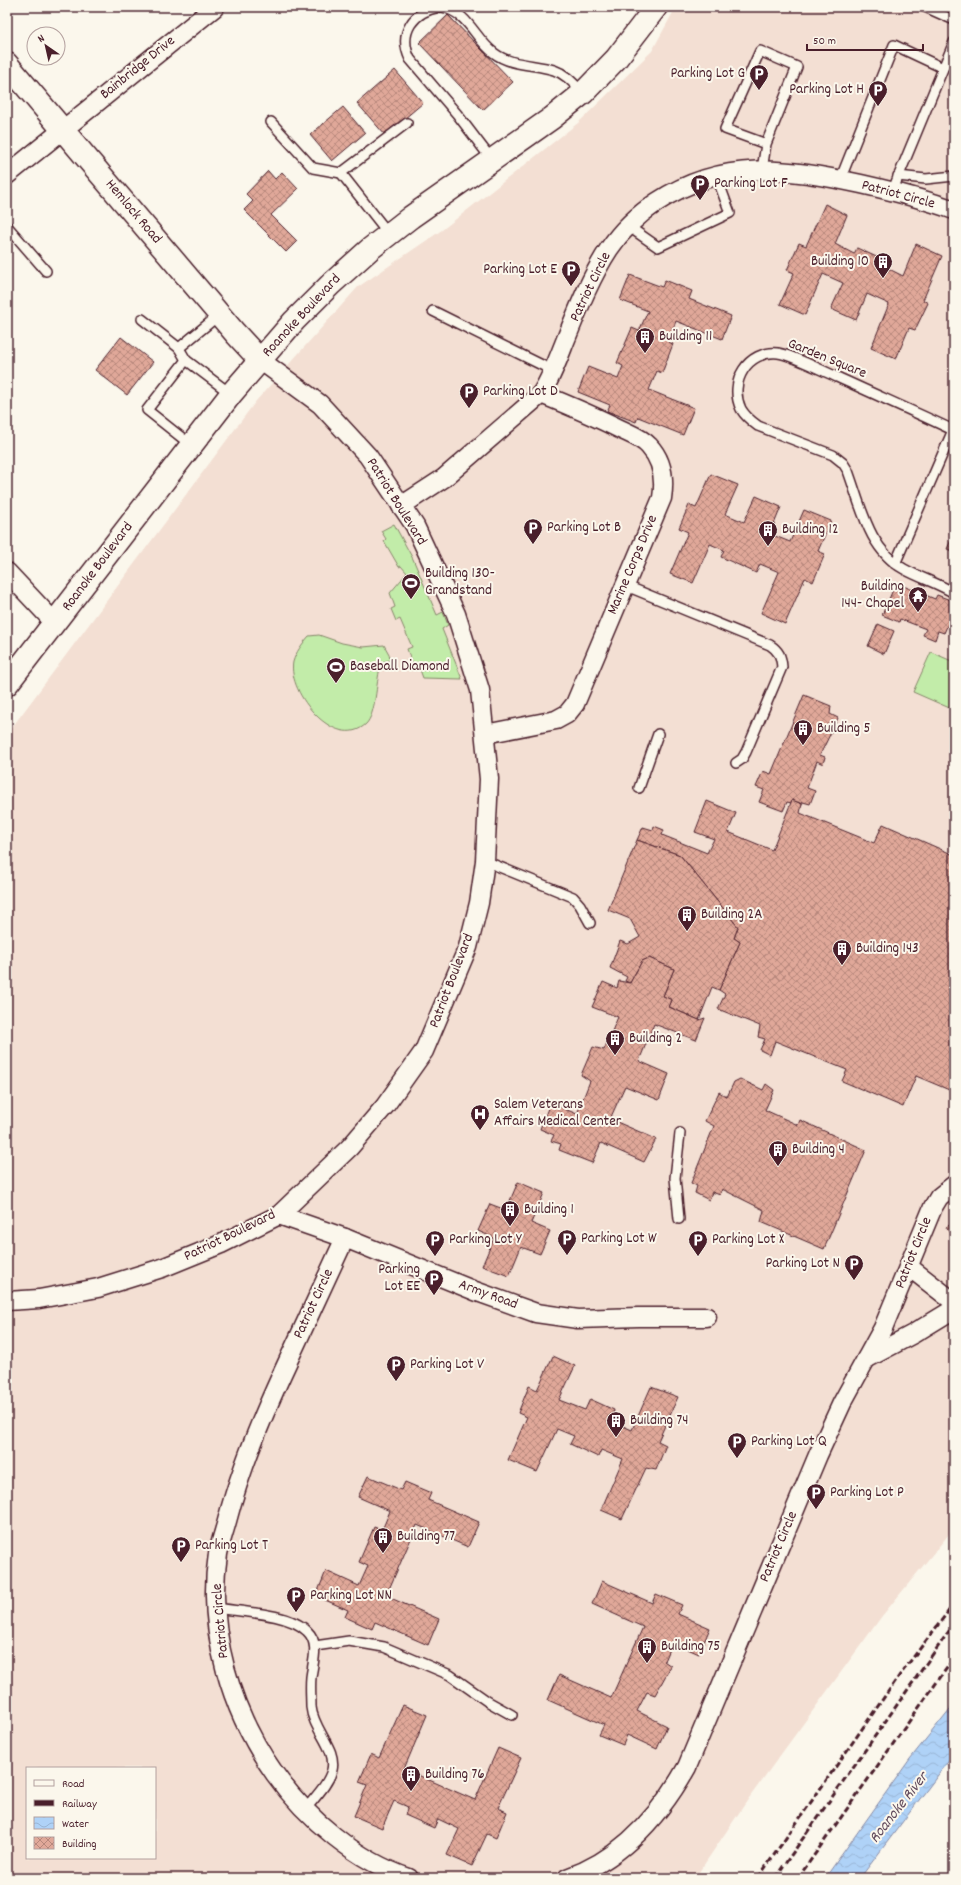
<svg xmlns="http://www.w3.org/2000/svg" width="961" height="1885" font-family="Dekko,sans-serif">
	<style>
		.built { fill: #f3dfd3; fill-rule: evenodd }
		.garden { fill: #c2eca9; stroke: #86866a }
		.water { fill: url(#water-waves); stroke: #878aa5 }
		.building { fill: url(#building-cross-hatch); stroke: #4a1f2b }
		.lines { fill: none; stroke-linecap: round; stroke-linejoin: round }
		.service-casing { stroke: #4a1f2b; stroke-width: 12 }
		.minor-casing { stroke: #4a1f2b; stroke-width: 21 }
		.tertiary-casing { stroke: #4a1f2b; stroke-width: 25 }
		.secondary-casing { stroke: #4a1f2b; stroke-width: 25 }
		.service { stroke: #fbf7ec; stroke-width: 9 }
		.minor { stroke: #fbf7ec; stroke-width: 18 }
		.tertiary { stroke: #fbf7ec; stroke-width: 22 }
		.secondary { stroke: #fbf7ec; stroke-width: 22 }
		.rail { stroke: #4a1f2b; stroke-width: 3; stroke-dasharray: 6 3; stroke-linecap: butt }
		.labels { text-anchor: middle; dominant-baseline: central; stroke-width: 4; stroke-linejoin: round; paint-order: stroke }
		.street-label { font-size: 15px; fill: #4a1f2b; stroke: #fbf7ec }
		.poi-label { font-size: 15px; fill: #4a1f2b; stroke: #fbf7ec; text-anchor: start }
		.water-label { font-size: 16px; font-style: italic; fill: #634c5e; stroke: #fbf7ec }
	</style>
	<defs>
		<pattern id="water-waves" width="16" height="10" patternUnits="userSpaceOnUse"><rect width="16" height="10" fill="#afd2f7"/><path d="M0 5q4-4 8 0t8 0" fill="none" stroke="#98b4d4"/></pattern>
		<pattern id="building-cross-hatch" width="8" height="8" patternUnits="userSpaceOnUse"><rect width="8" height="8" fill="#e0a899"/><path d="M0 0l8 8M0 8l8-8" fill="none" stroke="#b8887d"/></pattern>
	</defs>
	<rect width="100%" height="100%" fill="#fbf7ec"/>
	<filter id="ink" filterUnits="userSpaceOnUse"><feTurbulence type="fractalNoise" baseFrequency=".025" numOctaves="2"/><feDisplacementMap in="SourceGraphic" scale="8" xChannelSelector="R" yChannelSelector="G"/><feConvolveMatrix kernelMatrix="1 2 1 2 8 2 1 2 1" color-interpolation-filters="sRGB"/></filter>
	<g filter="url(#ink)">
		<path class="built" d="M676 7H954V1528L882 1616 749 1798 695 1878H7V734L256 401 358 287 442 230 578 123 652 51ZM27 1768H155V1858H27Z"/>
		<g class="garden">
			<polygon points="394,524 413,559 437,615 443,612 448,625 442,629 462,679 423,678 419,667 414,668 407,649 412,647 400,619 396,621 391,609 395,607 390,593 407,573 401,566 399,567 384,541 386,539 381,531"/>
			<path d="M319 635 342 643 363 647 384 645 389 654 390 660 383 662 380 668C376 683 376 714 366 724 336 752 287 693 293 662 296 652 302 644 309 636Z"/>
			<polygon points="931,652 954,662 954,710 913,692"/>
		</g>
		<polygon class="water" points="954,1704 954,1754 860,1878 825,1878 910,1759"/>
		<g class="building">
			<polygon points="448,15 513,82 483,110 419,43"/>
			<polygon points="395,70 423,103 385,135 357,103"/>
			<polygon points="343,107 365,133 332,161 310,135"/>
			<polygon points="268,171 275,179 282,172 298,189 271,215 297,241 286,252 244,210 253,201 246,194"/>
			<polygon points="825,204 847,215 835,244 854,254 857,248 883,260 883,266 903,276 916,244 942,256 923,300 928,303 915,330 909,328 896,359 871,348 889,304 867,294 856,320 831,309 843,283 823,274 805,315 780,304 794,273 787,270 799,243 806,246"/>
			<polygon points="630,275 662,287 665,280 692,291 689,299 731,316 722,339 676,321 668,342 673,344 662,373 657,371 649,390 694,408 683,435 638,417 636,422 607,411 610,405 578,392 588,367 618,379 623,366 617,363 632,328 639,331 648,311 620,300"/>
			<polygon points="121,337 153,362 127,395 95,370"/>
			<polygon points="711,474 738,485 725,514 744,522 756,496 781,507 770,534 790,542 804,510 831,521 818,551 825,554 813,582 805,578 785,624 761,613 779,572 760,564 756,573 721,557 724,550 710,544 693,583 670,574 688,532 679,528 689,505 696,508"/>
			<polygon points="954,533 954,552 947,549"/>
			<polygon points="896,583 935,599 937,595 953,601 950,609 954,611 944,633 938,631 935,640 923,635 926,629 900,619 899,622 882,615"/>
			<polygon points="878,624 894,631 884,654 868,646"/>
			<polygon points="804,695 831,706 830,714 838,718 820,755 825,757 823,764 817,761 807,788 815,791 810,804 803,802 802,804 792,800 791,803 787,802 783,811 759,802 764,790 756,787 763,771 771,774"/>
			<polygon points="792,800 802,804 800,813 874,843 883,824 954,855 954,1092 916,1076 903,1107 842,1081 847,1070 775,1041 770,1055 760,1050 765,1039 758,1037 760,1026 718,1009 725,994 719,990 740,942 734,938 738,927 680,855 637,840 643,827 653,830 654,826 664,830 662,835 707,853 714,839 695,832 707,801 736,813 728,832 772,850"/>
			<polygon points="637,840 680,855 738,927 734,938 740,942 719,990 712,987 699,1020 669,1007 672,1000 663,996 674,969 649,958 642,961 630,983 625,981 627,977 610,968 620,941 628,944 640,937 630,919 608,910"/>
			<polygon points="649,958 674,969 663,996 672,1000 669,1007 699,1020 705,1018 696,1040 654,1024 639,1061 669,1074 659,1100 625,1086 610,1119 656,1139 644,1162 601,1143 592,1163 559,1150 561,1144 551,1141 554,1135 540,1129 550,1103 577,1114 590,1081 581,1075 593,1047 604,1050 618,1017 592,1007 603,982 617,988 619,981 630,983 642,961"/>
			<polygon points="740,1079 763,1090 766,1084 774,1090 765,1110 798,1125 800,1120 866,1150 824,1249 761,1222 764,1210 722,1189 720,1195 712,1192 709,1200 695,1193 697,1186 691,1183 714,1126 705,1121 719,1092 727,1097 734,1082"/>
			<polygon points="518,1182 544,1193 531,1223 550,1231 540,1254 521,1247 509,1276 482,1266 494,1238 478,1231 490,1204 506,1210"/>
			<polygon points="954,1223 954,1240 946,1227"/>
			<polygon points="553,1356 575,1366 559,1400 585,1410 590,1399 614,1410 613,1415 619,1417 616,1423 632,1430 651,1387 678,1397 658,1441 666,1445 656,1470 646,1468 622,1519 601,1510 623,1459 601,1450 598,1457 570,1444 574,1436 557,1429 537,1472 508,1460 527,1417 518,1413 529,1386 537,1390"/>
			<polygon points="368,1476 401,1490 405,1482 431,1493 428,1500 479,1522 468,1547 417,1525 386,1596 439,1619 428,1645 375,1622 372,1629 345,1617 348,1610 316,1596 326,1571 359,1586 368,1566 359,1562 374,1527 382,1530 390,1511 358,1497"/>
			<polygon points="602,1581 652,1603 656,1594 682,1605 678,1614 710,1628 699,1654 672,1642 664,1661 671,1666 655,1695 647,1692 637,1711 667,1726 657,1749 627,1735 623,1745 599,1735 604,1725 548,1700 559,1675 611,1698 643,1627 592,1604"/>
			<polygon points="403,1705 427,1715 404,1769 475,1800 498,1748 521,1758 498,1808 507,1812 496,1838 487,1834 472,1866 447,1855 459,1829 438,1819 434,1828 405,1815 408,1807 394,1801 382,1828 354,1816 367,1785 359,1782 371,1754 379,1758"/>
		</g>
		<g class="lines">
			<g class="service-casing">
				<g id="service">
					<path d="M440 7C413 11 398 33 410 59L457 114 492 160"/>
					<path d="M442 7C469 13 474 38 494 53 511 66 535 64 554 70 566 74 574 84 583 93"/>
					<polyline points="925,7 954,20"/>
					<polyline points="271,122 313,168 341,173"/>
					<polyline points="762,170 766,144 797,67 760,51 725,129 766,144"/>
					<polyline points="898,176 926,179 954,176"/>
					<polyline points="840,180 894,45 943,68"/>
					<polyline points="892,192 954,42"/>
					<polyline points="7,226 46,271"/>
					<polyline points="628,226 658,247 730,213 716,175"/>
					<polyline points="389,234 341,173 407,123"/>
					<polyline points="433,311 554,371"/>
					<polyline points="219,315 179,348 186,360 231,394"/>
					<polyline points="142,319 179,348"/>
					<polyline points="186,360 147,410 191,445"/>
					<path d="M895 564 953 430C915 412 876 395 837 377 823 371 792 355 778 353 748 350 728 382 741 409 745 416 751 421 758 426L833 455 843 463 848 471C861 506 869 550 904 569 920 578 938 583 954 593"/>
					<path d="M624 585 770 645C779 651 781 656 782 667L746 752 742 759 736 763"/>
					<polyline points="639,788 658,734"/>
					<polyline points="485,861 573,897 580,905 590,923"/>
					<polyline points="679,1219 675,1178 680,1133"/>
					<path d="M216 1608C241 1612 289 1613 307 1631 320 1643 313 1661 311 1677 310 1687 311 1697 311 1707 313 1730 337 1748 332 1770 328 1785 314 1798 305 1810"/>
					<polyline points="315,1646 349,1641 384,1647 450,1675 487,1701 512,1715"/>
				</g>
			</g>
			<g class="minor-casing">
				<g id="minor">
					<polyline points="7,175 215,7"/>
					<path d="M401 506 444 478 541 394C551 378 557 362 564 344 577 312 590 278 609 249 621 231 639 214 657 202 724 158 786 168 861 184 892 191 924 199 954 210"/>
					<polyline points="7,572 55,623"/>
					<path d="M485 734 556 720 567 714 575 704 662 498C665 479 663 461 649 446 642 438 630 434 620 429 594 416 568 405 541 394"/>
					<polyline points="279,1215 345,1238 475,1291 536,1313 578,1319 638,1317 707,1317"/>
					<path d="M345 1238C324 1283 303 1329 282 1374 260 1422 240 1470 227 1521 224 1532 220 1543 218 1554 206 1630 231 1712 275 1774 306 1818 357 1861 409 1878"/>
					<polyline points="909,1267 954,1302"/>
					<polyline points="7,1301 39,1299 98,1288 162,1268 221,1244 279,1215 350,1147 385,1106 424,1051 468,947 479,903 485,861 489,779 480,690 456,614 415,526 368,456 320,404 260,360"/>
					<polyline points="866,1359 913,1334 954,1309"/>
					<path d="M567 1878C622 1859 660 1815 687 1767L818 1455 842 1403 883 1328 933 1207 939 1197 954 1185"/>
				</g>
			</g>
			<g class="tertiary-casing">
				<polyline id="tertiary" points="7,64 235,333 260,360"/>
			</g>
			<g class="secondary-casing">
				<polyline id="secondary" points="7,684 231,394 294,321 331,284 370,249 411,217 552,118 583,93 616,59 656,7"/>
			</g>
			<use href="#service" class="service"/>
			<use href="#minor" class="minor"/>
			<use href="#tertiary" class="tertiary"/>
			<use href="#secondary" class="secondary"/>
			<g class="rail">
				<polyline points="758,1878 899,1676 954,1604"/>
				<polyline points="775,1878 954,1624"/>
				<polyline points="798,1878 954,1658"/>
			</g>
		</g>
	</g>
	<defs>
		<g id="parking-pin" transform="scale(1)"><path d="M0 17L-7.5 6A9.5 9.5 0 1 1 7.5 6Z" fill="#4a1f2b" stroke="#fbf7ec"/><path d="M-3.5-5.5H1a3.5 3.5 0 0 1 0 7H-1V5.5H-3.5ZM-1-3.4V-.6H.8a1.4 1.4 0 0 0 0-2.8Z" fill="#fff"/></g>
		<g id="building-pin" transform="scale(1)"><path d="M0 17L-7.5 6A9.5 9.5 0 1 1 7.5 6Z" fill="#4a1f2b" stroke="#fbf7ec"/><path d="M-4-6H4V6H1V3H-1V6H-4ZM-2.5-4.3h1.7v1.8h-1.7ZM.8-4.3h1.7v1.8H.8ZM-2.5-1h1.7V.8h-1.7ZM.8-1h1.7V.8H.8Z" fill="#fff"/></g>
		<g id="stadium-pin" transform="scale(1)"><path d="M0 17L-7.5 6A9.5 9.5 0 1 1 7.5 6Z" fill="#4a1f2b" stroke="#fbf7ec"/><path d="M0-5a6.5 5 0 1 0 0 10a6.5 5 0 1 0 0-10ZM-3.5-1.8h7v3.6h-7Z" fill="#fff"/></g>
		<g id="temple-pin" transform="scale(1)"><path d="M0 17L-7.5 6A9.5 9.5 0 1 1 7.5 6Z" fill="#4a1f2b" stroke="#fbf7ec"/><path d="M0-6L5-2H3V0L6.5 2.5H4V6H1.5V3h-3V6H-4V2.5H-6.5L-3 0V-2H-5Z" fill="#fff"/></g>
		<g id="hospital-pin" transform="scale(1)"><path d="M0 17L-7.5 6A9.5 9.5 0 1 1 7.5 6Z" fill="#4a1f2b" stroke="#fbf7ec"/><path d="M-5-5h3v3.5h4V-5h3V5h-3V1.5h-4V5h-3Z" fill="#fff"/></g>
	</defs>
	<g fill-rule="evenodd">
		<use href="#parking-pin" x="759" y="74"/>
		<use href="#parking-pin" x="878" y="90"/>
		<use href="#parking-pin" x="700" y="184"/>
		<use href="#building-pin" x="883" y="262"/>
		<use href="#parking-pin" x="571" y="270"/>
		<use href="#building-pin" x="645" y="337"/>
		<use href="#parking-pin" x="469" y="392"/>
		<use href="#parking-pin" x="533" y="528"/>
		<use href="#building-pin" x="768" y="530"/>
		<use href="#stadium-pin" x="411" y="583"/>
		<use href="#temple-pin" x="918" y="596"/>
		<use href="#stadium-pin" x="336" y="667"/>
		<use href="#building-pin" x="803" y="729"/>
		<use href="#building-pin" x="687" y="915"/>
		<use href="#building-pin" x="842" y="949"/>
		<use href="#building-pin" x="615" y="1039"/>
		<use href="#hospital-pin" x="480" y="1114"/>
		<use href="#building-pin" x="778" y="1150"/>
		<use href="#building-pin" x="510" y="1210"/>
		<use href="#parking-pin" x="567" y="1239"/>
		<use href="#parking-pin" x="435" y="1240"/>
		<use href="#parking-pin" x="698" y="1240"/>
		<use href="#parking-pin" x="854" y="1264"/>
		<use href="#parking-pin" x="434" y="1279"/>
		<use href="#parking-pin" x="396" y="1365"/>
		<use href="#building-pin" x="616" y="1421"/>
		<use href="#parking-pin" x="737" y="1442"/>
		<use href="#parking-pin" x="816" y="1493"/>
		<use href="#building-pin" x="383" y="1537"/>
		<use href="#parking-pin" x="181" y="1546"/>
		<use href="#parking-pin" x="296" y="1596"/>
		<use href="#building-pin" x="647" y="1647"/>
		<use href="#building-pin" x="411" y="1775"/>
	</g>
	<g class="labels">
		<g class="street-label">
			<text transform="translate(138 68) rotate(-39)">Bainbridge Drive</text>
			<text transform="translate(898 195) rotate(15)">Patriot Circle</text>
			<text transform="translate(133 212) rotate(50)">Hemlock Road</text>
			<text transform="translate(591 287) rotate(-64)">Patriot Circle</text>
			<text transform="translate(302 316) rotate(-47)">Roanoke Boulevard</text>
			<text transform="translate(827 359) rotate(22)">Garden Square</text>
			<text transform="translate(396 502) rotate(58)">Patriot Boulevard</text>
			<text transform="translate(633 565) rotate(-67)">Marine Corps Drive</text>
			<text transform="translate(98 567) rotate(-53)">Roanoke Boulevard</text>
			<text transform="translate(452 981) rotate(-69)">Patriot Boulevard</text>
			<text transform="translate(230 1236) rotate(-26)">Patriot Boulevard</text>
			<text transform="translate(914 1253) rotate(-68)">Patriot Circle</text>
			<text transform="translate(488 1295) rotate(20)">Army Road</text>
			<text transform="translate(314 1304) rotate(-65)">Patriot Circle</text>
			<text transform="translate(779 1547) rotate(-67)">Patriot Circle</text>
			<text transform="translate(221 1621) rotate(-95)">Patriot Circle</text>
		</g>
		<g class="poi-label">
			<text x="745" y="74" text-anchor="end">Parking Lot G</text>
			<text x="864" y="90" text-anchor="end">Parking Lot H</text>
			<text x="714" y="184">Parking Lot F</text>
			<text x="869" y="262" text-anchor="end">Building 10</text>
			<text x="557" y="270" text-anchor="end">Parking Lot E</text>
			<text x="659" y="337">Building 11</text>
			<text x="483" y="392">Parking Lot D</text>
			<text x="547" y="528">Parking Lot B</text>
			<text x="782" y="530">Building 12</text>
			<text x="425" y="574">Building 130-<tspan x="425" dy="17">Grandstand</tspan></text>
			<text x="904" y="587" text-anchor="end">Building<tspan x="904" dy="17">144- Chapel</tspan></text>
			<text x="350" y="667">Baseball Diamond</text>
			<text x="817" y="729">Building 5</text>
			<text x="701" y="915">Building 2A</text>
			<text x="856" y="949">Building 143</text>
			<text x="629" y="1039">Building 2</text>
			<text x="494" y="1105">Salem Veterans<tspan x="494" dy="17">Affairs Medical Center</tspan></text>
			<text x="792" y="1150">Building 4</text>
			<text x="524" y="1210">Building 1</text>
			<text x="581" y="1239">Parking Lot W</text>
			<text x="449" y="1240">Parking Lot Y</text>
			<text x="712" y="1240">Parking Lot X</text>
			<text x="840" y="1264" text-anchor="end">Parking Lot N</text>
			<text x="420" y="1270" text-anchor="end">Parking<tspan x="420" dy="17">Lot EE</tspan></text>
			<text x="410" y="1365">Parking Lot V</text>
			<text x="630" y="1421">Building 74</text>
			<text x="751" y="1442">Parking Lot Q</text>
			<text x="830" y="1493">Parking Lot P</text>
			<text x="397" y="1537">Building 77</text>
			<text x="195" y="1546">Parking Lot T</text>
			<text x="310" y="1596">Parking Lot NN</text>
			<text x="661" y="1647">Building 75</text>
			<text x="425" y="1775">Building 76</text>
		</g>
		<g class="water-label">
			<text transform="translate(899 1808) rotate(-52)">Roanoke River</text>
		</g>
	</g>
	<rect width="961" height="1885" fill="none" stroke="#fbf7ec" stroke-width="24"/>
	<rect x="12" y="12" width="937" height="1861" fill="none" stroke="#4a1f2b" stroke-width="1.5" filter="url(#ink)"/>
	<rect x="26" y="1767" width="130" height="92" fill="#fbf7ec" stroke="#b4a19f"/>
	<rect x="34" y="1780" width="20" height="6" fill="#fbf7ec" stroke="#b4a19f"/>
	<text x="62" y="1787" font-size="12" fill="#4a1f2b">Road</text>
	<rect x="34" y="1800" width="20" height="6" fill="#4a1f2b" stroke="#b4a19f"/>
	<text x="62" y="1807" font-size="12" fill="#4a1f2b">Railway</text>
	<rect x="34" y="1817" width="20" height="12" fill="url(#water-waves)" stroke="#b4a19f"/>
	<text x="62" y="1827" font-size="12" fill="#4a1f2b">Water</text>
	<rect x="34" y="1837" width="20" height="12" fill="url(#building-cross-hatch)" stroke="#b4a19f"/>
	<text x="62" y="1847" font-size="12" fill="#4a1f2b">Building</text>
	<g transform="translate(46 46) rotate(326)"><circle r="19" fill="#fbf7ec" stroke="#b4a19f"/>
	<path d="M0-3L7 15L0 10L-7 15Z" fill="#4a1f2b"/>
	<text y="-6" font-size="11" font-weight="bold" text-anchor="middle" fill="#4a1f2b">N</text>
	</g>
	<path d="M807 44v6h116v-6" fill="none" stroke="#4a1f2b" stroke-width="2"/>
	<text x="813" y="44" font-size="12" fill="#4a1f2b" stroke="#fbf7ec" stroke-width="3" paint-order="stroke">50 m</text>
</svg>
